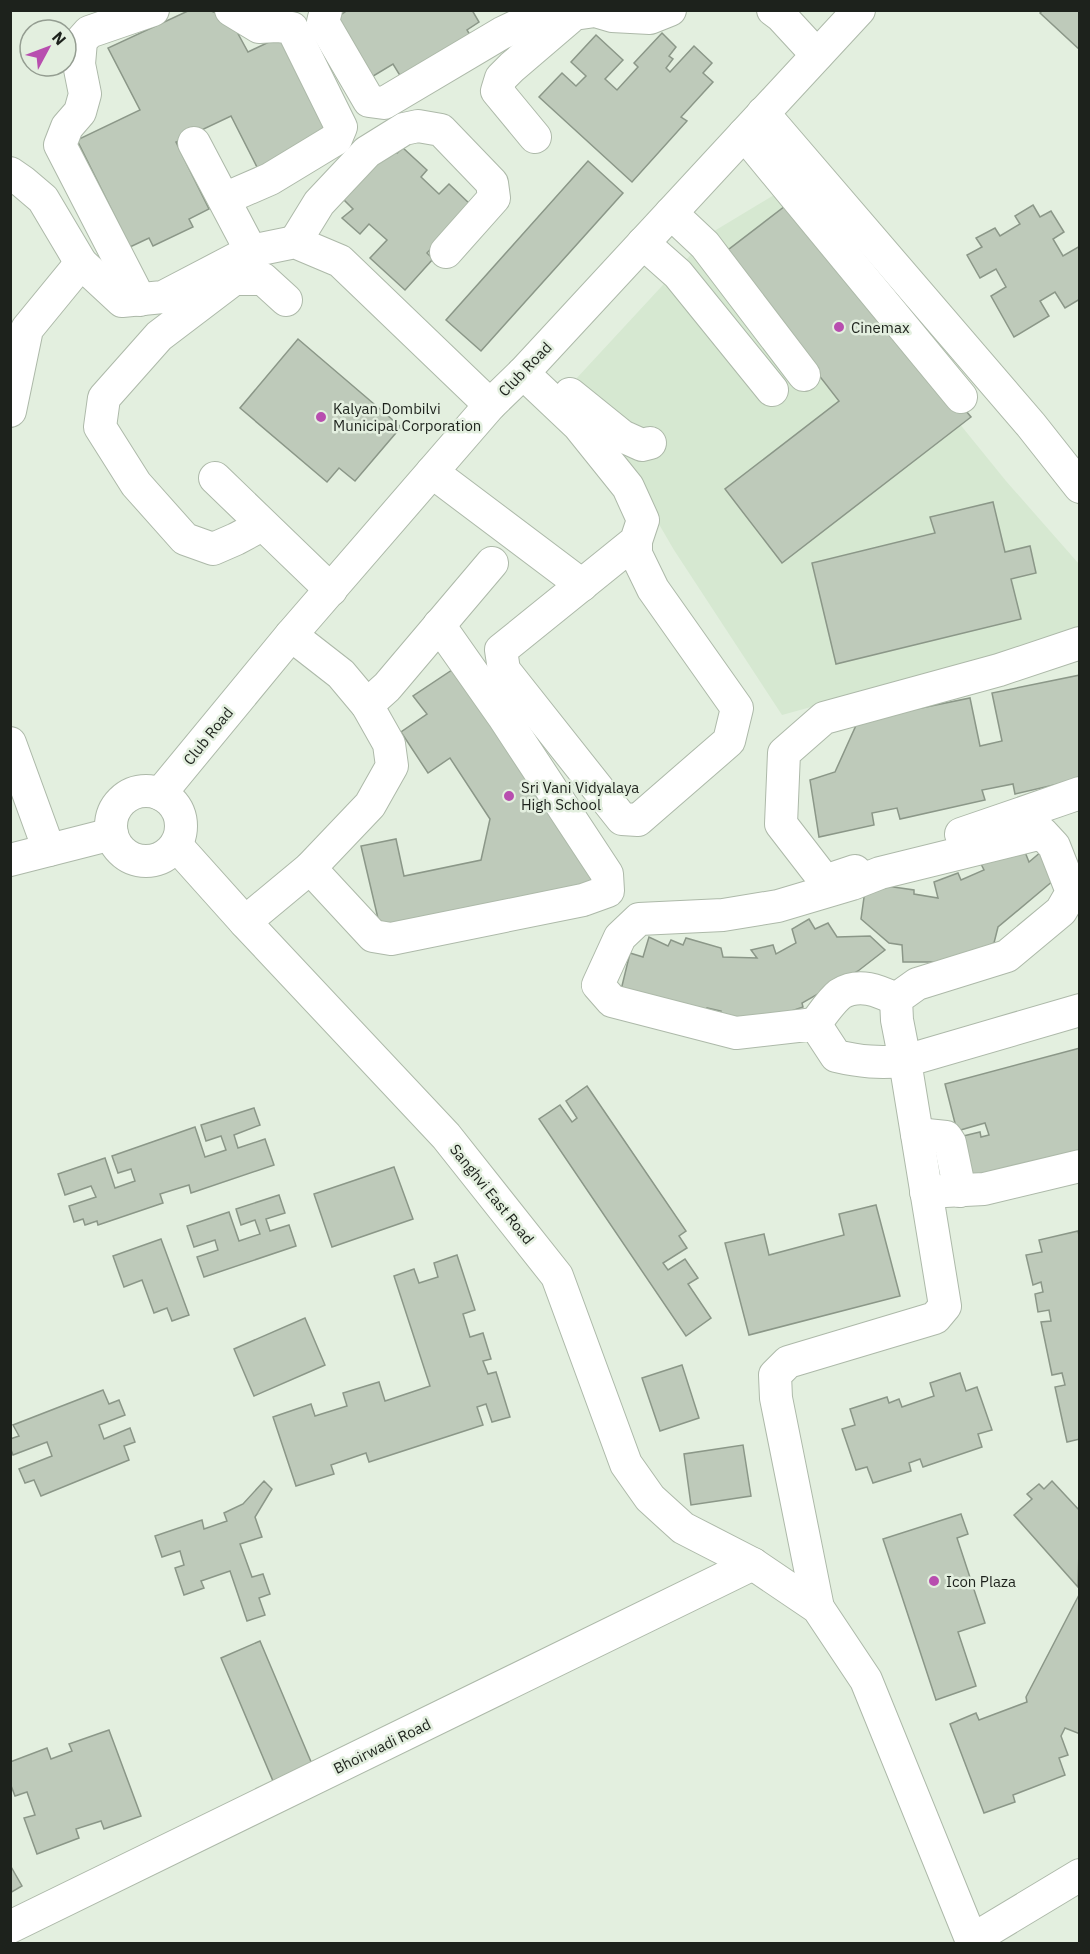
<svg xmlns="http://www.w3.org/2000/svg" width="1090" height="1954" font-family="'IBM Plex Sans',sans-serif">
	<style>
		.built { fill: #d6e8d1 }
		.building { fill: #becaba; stroke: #8b9788; stroke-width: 1.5 }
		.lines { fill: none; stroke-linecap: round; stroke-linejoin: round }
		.minor-casing { stroke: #adb9a9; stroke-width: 34 }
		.minor { stroke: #fff; stroke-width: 32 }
		.poi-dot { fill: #b84eaf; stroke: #e3efdf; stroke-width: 2 }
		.labels { text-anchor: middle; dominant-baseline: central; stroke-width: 5; stroke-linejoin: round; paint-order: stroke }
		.poi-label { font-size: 15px; fill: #1d221c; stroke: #e3efdf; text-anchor: start }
		.street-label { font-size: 15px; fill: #1d221c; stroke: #e3efdf }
	</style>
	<rect width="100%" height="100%" fill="#e3efdf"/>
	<polygon class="built" points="774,195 1006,481 1079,564 1079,633 782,715 674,550 575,380 711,233"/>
	<g class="building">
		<polygon points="190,10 209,10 230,19 248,52 288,33 335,132 261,175 231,116 176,142 209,209 189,219 193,227 153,246 149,238 130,247 77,140 140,110 108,48"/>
		<polygon points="348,10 472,10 479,22 467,30 473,40 407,87 393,64 370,78 333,20"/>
		<polygon points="1043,10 1080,10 1080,50 1040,13"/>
		<polygon points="662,33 676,47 669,56 673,59 666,68 670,72 694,46 712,63 703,73 713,82 681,117 687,121 632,182 539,97 562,73 576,86 586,76 571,62 596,35 623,60 605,79 617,90 638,67 634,63"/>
		<polygon points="385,147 397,153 403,148 427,170 421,177 439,194 449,184 472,206 427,253 433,259 405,290 370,258 387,240 369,224 360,234 342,218 353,209 339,195"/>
		<polygon points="588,161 623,193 481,351 446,320"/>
		<polygon points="789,203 819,236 971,417 782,563 725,489 839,401 724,253"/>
		<polygon points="1033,205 1040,217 1051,211 1064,232 1053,239 1063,256 1080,246 1080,299 1065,308 1055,292 1040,301 1049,316 1014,337 991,296 1006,287 996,269 980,278 967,255 982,247 976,238 995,228 1000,236 1020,224 1015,216"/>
		<polygon points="298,339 401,427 355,481 339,468 327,482 240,408"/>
		<polygon points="993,502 1005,552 1030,546 1036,573 1011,579 1021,619 836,664 812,563 935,533 930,517"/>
		<polygon points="458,666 600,881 380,927 361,846 396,839 404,876 481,860 490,819 450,758 428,773 401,732 427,714 413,696"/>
		<polygon points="1080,675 1080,779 1015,794 1013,784 982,790 985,800 900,819 897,808 872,813 874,825 819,837 810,780 835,772 858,721 970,698 980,746 1002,741 992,693"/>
		<polygon points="1023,847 1029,862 1042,851 1060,875 998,927 994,943 961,958 935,962 903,962 902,945 889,943 861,919 866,883 914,890 914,894 938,898 934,882 958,873 961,880 984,870 981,864"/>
		<polygon points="809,919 815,929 828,923 837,937 870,936 885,950 858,971 802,1003 803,1007 757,1023 720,1020 721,1011 707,1008 706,1013 621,990 630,953 643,957 649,937 668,946 671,940 683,945 686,938 721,948 723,957 757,958 751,950 773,945 776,954 796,943 792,929"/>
		<polygon points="1080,1048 1080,1156 970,1176 959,1137 980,1132 981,1137 989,1135 985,1123 957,1131 945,1084"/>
		<polygon points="587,1086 686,1231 679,1236 687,1248 663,1263 668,1270 685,1259 698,1278 688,1284 711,1318 686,1336 539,1119 560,1105 572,1122 577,1118 566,1101"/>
		<polygon points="254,1108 260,1125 234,1135 238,1148 265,1139 274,1165 191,1193 189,1185 160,1194 163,1203 98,1225 97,1221 85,1225 83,1219 74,1222 69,1206 96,1197 91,1186 65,1195 58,1174 105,1158 115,1188 135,1181 131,1169 118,1173 112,1156 195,1127 205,1157 226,1150 221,1136 206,1141 201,1125"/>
		<polygon points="394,1167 413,1219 332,1247 314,1194"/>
		<polygon points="279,1195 285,1213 266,1219 270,1231 289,1225 296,1246 204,1277 197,1257 218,1250 215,1240 194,1247 187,1226 229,1212 239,1241 260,1234 255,1220 241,1225 236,1209"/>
		<polygon points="876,1205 900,1296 749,1335 725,1243 764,1234 769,1255 844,1235 839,1214"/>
		<polygon points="1078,1231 1080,1240 1080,1439 1067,1442 1055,1387 1065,1385 1062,1373 1052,1375 1041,1322 1051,1321 1049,1310 1038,1312 1035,1294 1043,1292 1041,1282 1033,1285 1026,1255 1042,1252 1039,1240"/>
		<polygon points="161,1239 189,1315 172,1321 167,1308 154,1313 142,1280 124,1287 113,1256"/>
		<polygon points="457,1255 475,1310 463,1314 470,1337 483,1333 491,1359 483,1361 488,1374 496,1372 510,1417 492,1422 486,1404 477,1407 483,1425 369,1462 366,1453 331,1465 334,1474 296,1486 273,1417 311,1404 315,1416 347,1406 343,1393 379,1382 385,1401 430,1386 394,1276 414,1269 419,1283 438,1277 434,1263"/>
		<polygon points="305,1318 325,1365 254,1396 234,1349"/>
		<polygon points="682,1365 699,1418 660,1431 642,1378"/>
		<polygon points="960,1373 966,1391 977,1387 992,1430 978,1434 982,1447 923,1467 920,1459 909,1463 911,1471 873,1483 867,1467 856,1470 842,1429 855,1425 850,1409 887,1397 889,1403 899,1399 902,1407 934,1396 930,1383"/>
		<polygon points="103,1390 109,1404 119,1400 125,1415 99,1425 104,1439 130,1428 135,1442 124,1446 129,1460 41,1496 34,1480 25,1483 19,1469 52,1456 47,1442 13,1455 10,1447 10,1439 19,1436 13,1425"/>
		<polygon points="743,1445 751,1496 691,1505 684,1454"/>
		<polygon points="264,1481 272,1489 255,1517 262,1537 240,1544 252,1577 263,1574 270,1594 259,1598 265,1615 247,1621 230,1571 201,1581 204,1588 184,1595 175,1568 184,1565 180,1551 162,1557 155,1536 202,1520 204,1529 227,1521 224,1513 243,1504"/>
		<polygon points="1052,1481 1080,1511 1078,1587 1014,1515 1032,1499 1027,1494 1039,1484 1044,1489"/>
		<polygon points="961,1514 968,1534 957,1538 985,1623 958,1632 976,1686 936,1700 883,1539"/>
		<polygon points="1080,1593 1080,1734 1065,1728 1061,1736 1068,1755 1059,1758 1065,1775 1013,1795 1015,1802 984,1813 950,1724 976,1713 979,1720 1027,1702 1026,1697"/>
		<polygon points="260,1641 312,1764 273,1781 221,1658"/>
		<polygon points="109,1730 141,1816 104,1829 101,1821 76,1829 79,1838 37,1854 24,1818 35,1815 27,1792 15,1796 10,1783 10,1762 47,1748 51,1759 72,1751 69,1744"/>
		<polygon points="10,1865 22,1886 10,1893"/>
	</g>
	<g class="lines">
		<g class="minor-casing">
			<g id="minor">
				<polyline points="326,10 323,22 369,101 384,103 502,33 550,10"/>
				<polyline points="773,10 781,16 817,55"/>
				<polyline points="763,113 1031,425 1080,487"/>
				<polyline points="744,134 961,397"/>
				<polyline points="535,137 497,91 501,78 512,67 574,14 595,11 612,16 650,18 670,10"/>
				<polyline points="194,143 251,251"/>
				<polyline points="10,173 23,182 43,199 81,263 122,301 163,297 251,251 295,242 340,261 490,405"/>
				<polyline points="224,199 270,179 336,139 341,127 292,28 277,26 259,27 231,10"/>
				<polyline points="671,213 705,245 804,375"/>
				<polyline points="295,242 319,203 367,152 404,129 418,126 441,130 492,183 494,198 446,252"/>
				<polyline points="643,243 678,274 772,390"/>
				<polyline points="140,300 60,145 67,127 80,112 85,94 79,64 81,41 89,32 153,10"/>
				<polyline points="523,373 579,426 628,487 643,520 636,541 636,554 653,589 737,708 729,741 638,820 622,819 504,670 501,650 636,541"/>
				<polyline points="570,394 622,436 642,445 650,443"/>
				<polyline points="10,411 27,329 81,263"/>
				<polyline points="432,472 582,585"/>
				<polyline points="215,478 331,590"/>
				<polyline points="262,525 236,539 213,549 185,539 136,484 100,427 104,398 159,336 234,279 263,279 286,300"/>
				<polyline points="367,705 387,687 492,563"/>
				<polyline points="10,743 49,850"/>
				<circle cx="146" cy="826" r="35"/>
				<polyline points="160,794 291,635 490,405 523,373 859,10"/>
				<path d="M1042 833 1054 846 1072 892 1061 911 1007 956 917 984 896 999 897 1020 905 1061C879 1063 861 1062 836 1056L815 1024 736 1033 612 1001 598 985 620 937 639 919 723 915 778 906 852 884 880 873Z"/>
				<polyline points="961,834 1080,793"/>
				<polyline points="176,845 245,922 446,1136 557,1276 626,1464 650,1498 683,1528 753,1564 818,1608 866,1680 973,1944"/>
				<polyline points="10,860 112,834"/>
				<polyline points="310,868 373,936 391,939 583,900 608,891 607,874 503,716 439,625"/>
				<polyline points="855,871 825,881 781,824 784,753 824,718 999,670 1080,643"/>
				<polyline points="245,922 310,868 370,805 392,766 389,744 367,705 341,674 291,635"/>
				<path d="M815 1024C822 1015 831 1001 840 994 859 982 879 991 896 999"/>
				<polyline points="917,1134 946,1137 950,1143 960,1191"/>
				<polyline points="926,1192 984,1189 1080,1166"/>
				<polyline points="818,1608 776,1398 775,1375 788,1362 935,1318 945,1306 905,1061 1080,1010"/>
				<polyline points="10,1927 753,1564"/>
				<polyline points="972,1940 1080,1875"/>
			</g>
		</g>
		<use href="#minor" class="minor"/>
	</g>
	<g class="poi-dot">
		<circle cx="839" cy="327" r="6"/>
		<circle cx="321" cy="417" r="6"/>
		<circle cx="509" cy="796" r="6"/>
		<circle cx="934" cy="1581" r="6"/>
	</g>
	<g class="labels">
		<g class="poi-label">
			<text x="851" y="327">Cinemax</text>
			<text x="333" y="408">Kalyan Dombilvi<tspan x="333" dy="17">Municipal Corporation</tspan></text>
			<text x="521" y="787">Sri Vani Vidyalaya<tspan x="521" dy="17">High School</tspan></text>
			<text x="946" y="1581">Icon Plaza</text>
		</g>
		<g class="street-label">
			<text transform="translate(525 369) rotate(-46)">Club Road</text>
			<text transform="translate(208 736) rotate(-51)">Club Road</text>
			<text transform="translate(492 1194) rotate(51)">Sanghvi East Road</text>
			<text transform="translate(382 1746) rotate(-26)">Bhoirwadi Road</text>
		</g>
	</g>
	<rect width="1090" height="1954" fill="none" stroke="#1d221c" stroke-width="24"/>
	<g transform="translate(48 48) rotate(49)"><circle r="28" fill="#e3efdf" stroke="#949d91" stroke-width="1.5"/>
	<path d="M0-4.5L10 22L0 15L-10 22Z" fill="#b84eaf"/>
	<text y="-9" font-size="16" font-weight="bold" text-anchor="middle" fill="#1d221c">N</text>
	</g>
</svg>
